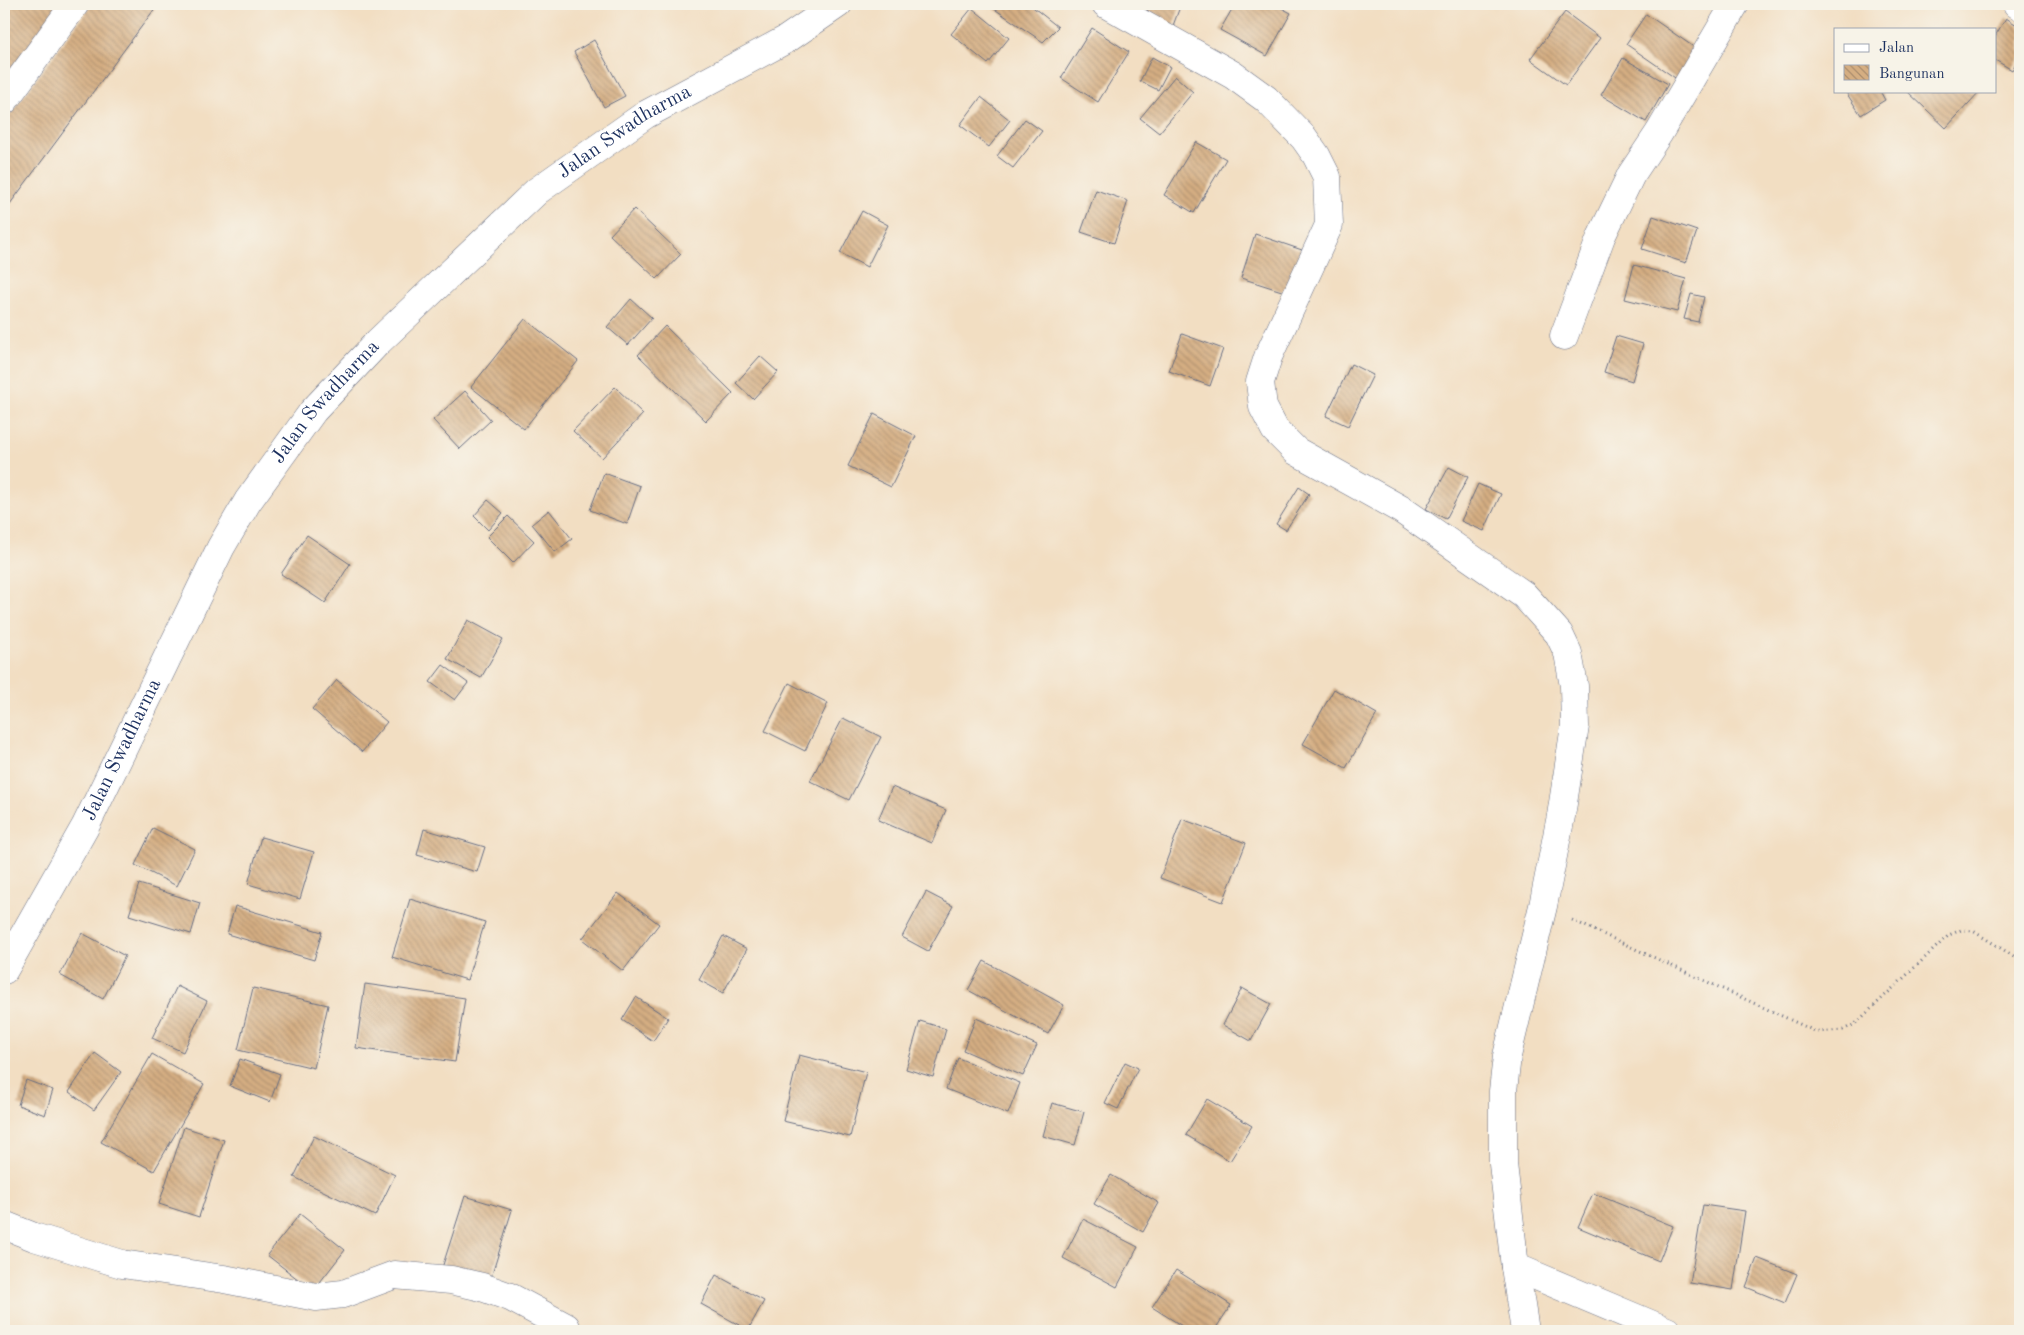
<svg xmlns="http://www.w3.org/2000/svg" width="2024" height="1335" font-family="'Old Standard TT',serif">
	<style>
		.building { fill: url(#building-back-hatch) }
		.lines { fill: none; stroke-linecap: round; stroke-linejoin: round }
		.minor-casing { stroke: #666c81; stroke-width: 29 }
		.path { stroke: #666c81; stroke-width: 3; stroke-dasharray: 1 4; stroke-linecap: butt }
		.minor { stroke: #fff; stroke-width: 28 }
		.labels { text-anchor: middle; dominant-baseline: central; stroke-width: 4.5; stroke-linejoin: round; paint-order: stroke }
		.street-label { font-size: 20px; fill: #1b2f5e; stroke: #f7f3e8 }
	</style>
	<defs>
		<pattern id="building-back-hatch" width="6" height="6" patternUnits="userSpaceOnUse" patternTransform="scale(1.25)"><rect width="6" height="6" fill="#d5ae82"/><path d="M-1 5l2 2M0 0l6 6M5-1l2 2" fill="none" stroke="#ac8e6e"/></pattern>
	</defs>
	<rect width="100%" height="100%" fill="#f7f3e8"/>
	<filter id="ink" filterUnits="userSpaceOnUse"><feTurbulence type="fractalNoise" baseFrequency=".02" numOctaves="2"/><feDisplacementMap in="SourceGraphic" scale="10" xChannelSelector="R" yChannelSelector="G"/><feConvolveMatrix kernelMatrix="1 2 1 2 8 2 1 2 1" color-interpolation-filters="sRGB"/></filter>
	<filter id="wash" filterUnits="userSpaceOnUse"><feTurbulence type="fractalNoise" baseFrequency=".0096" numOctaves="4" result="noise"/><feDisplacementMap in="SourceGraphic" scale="20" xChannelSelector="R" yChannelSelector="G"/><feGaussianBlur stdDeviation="1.12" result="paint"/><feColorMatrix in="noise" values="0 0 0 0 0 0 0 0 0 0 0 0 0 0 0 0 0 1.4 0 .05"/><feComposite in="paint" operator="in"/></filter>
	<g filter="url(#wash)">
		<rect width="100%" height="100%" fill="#f2dec2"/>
		<g id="blocks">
			<g class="building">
				<polygon points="4,4 66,4 4,86"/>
				<polygon points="92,4 152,4 156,7 4,212 4,123"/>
				<polygon points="996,4 1029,4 1058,27 1043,42 993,8"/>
				<polygon points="1150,4 1181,4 1171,31 1144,21"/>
				<polygon points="1235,4 1274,4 1291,13 1267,56 1220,30"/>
				<polygon points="972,8 1009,38 988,64 951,34"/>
				<polygon points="1565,12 1600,38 1566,85 1530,59"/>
				<polygon points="1646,14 1701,52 1681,82 1626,44"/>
				<polygon points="2006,18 2020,27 2020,56 2012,70 1995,60 1995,36"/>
				<polygon points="1092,28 1129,52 1098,102 1061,78"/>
				<polygon points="594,40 625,96 604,107 574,52"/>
				<polygon points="1152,57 1170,67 1158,90 1140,81"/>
				<polygon points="1623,58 1668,84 1646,122 1601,95"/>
				<polygon points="1175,76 1193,92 1159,133 1140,118"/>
				<polygon points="1845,91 1880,91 1885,100 1861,115"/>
				<polygon points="1907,91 1980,91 1946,128"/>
				<polygon points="981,97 1010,120 989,147 960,125"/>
				<polygon points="1025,119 1042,131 1013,168 997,156"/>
				<polygon points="1196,142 1226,159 1194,213 1164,195"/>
				<polygon points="1096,190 1128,201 1114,243 1081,232"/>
				<polygon points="634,209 681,254 657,279 610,235"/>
				<polygon points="862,211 888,225 867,267 840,253"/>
				<polygon points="1653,216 1697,231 1686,263 1642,249"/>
				<polygon points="1255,234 1302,250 1288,293 1241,278"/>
				<polygon points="1634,265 1686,279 1677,312 1625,299"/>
				<polygon points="1691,294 1704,297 1698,322 1684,319"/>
				<polygon points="631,299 652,318 628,345 607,327"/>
				<polygon points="525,319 578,361 524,429 471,387"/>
				<polygon points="665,326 733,393 706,421 638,355"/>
				<polygon points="1182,334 1223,349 1210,386 1169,371"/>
				<polygon points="1616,336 1643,344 1632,381 1604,372"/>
				<polygon points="760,356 778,372 753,399 736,383"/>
				<polygon points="1351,364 1373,375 1348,426 1326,416"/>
				<polygon points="615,387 643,414 602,458 573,431"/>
				<polygon points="465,391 491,420 460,449 433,420"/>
				<polygon points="874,414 916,436 891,487 848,466"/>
				<polygon points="1449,467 1468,477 1446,519 1426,509"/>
				<polygon points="604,473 640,486 627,524 590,510"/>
				<polygon points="1478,484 1501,494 1484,531 1461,521"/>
				<polygon points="1299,487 1309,494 1286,530 1276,524"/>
				<polygon points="488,500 503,513 488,530 474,516"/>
				<polygon points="549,510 572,539 555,552 532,524"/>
				<polygon points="508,516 534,541 513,563 487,537"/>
				<polygon points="307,535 350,564 325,603 281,574"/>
				<polygon points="468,620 503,639 481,678 447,659"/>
				<polygon points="443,665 468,683 455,700 430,682"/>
				<polygon points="337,680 387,722 362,752 312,709"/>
				<polygon points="789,683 828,703 805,751 765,731"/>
				<polygon points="1334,689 1377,714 1346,768 1303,744"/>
				<polygon points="843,718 881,737 849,800 810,781"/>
				<polygon points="892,787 946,810 932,843 878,820"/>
				<polygon points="1182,819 1246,843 1223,902 1160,878"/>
				<polygon points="153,828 195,849 177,886 135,865"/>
				<polygon points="424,829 485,847 477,872 417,855"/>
				<polygon points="261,837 314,852 300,899 248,884"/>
				<polygon points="139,884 200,903 191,934 129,915"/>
				<polygon points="926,892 953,906 928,951 902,937"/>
				<polygon points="618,893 659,924 623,971 582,939"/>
				<polygon points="410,899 485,922 467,980 392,957"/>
				<polygon points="235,906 322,932 314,960 227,934"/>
				<polygon points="82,933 125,956 103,999 60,975"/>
				<polygon points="723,936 747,949 723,993 699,980"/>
				<polygon points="984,961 1064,1005 1048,1034 968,990"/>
				<polygon points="365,984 465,998 455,1062 356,1048"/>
				<polygon points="177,986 207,1001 183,1052 152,1038"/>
				<polygon points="253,988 328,1005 314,1068 238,1050"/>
				<polygon points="1242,988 1271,1004 1251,1041 1223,1025"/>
				<polygon points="636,997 668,1018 653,1041 622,1020"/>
				<polygon points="976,1018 1037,1045 1023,1076 963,1050"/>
				<polygon points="920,1021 946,1029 933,1077 906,1069"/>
				<polygon points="95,1053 121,1072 94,1110 69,1092"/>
				<polygon points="152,1054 204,1084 154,1171 101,1142"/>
				<polygon points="799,1055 866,1072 850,1137 783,1121"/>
				<polygon points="958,1058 1020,1083 1008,1114 946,1089"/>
				<polygon points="240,1059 280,1074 270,1102 230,1086"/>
				<polygon points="1125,1062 1138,1068 1118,1109 1105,1103"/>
				<polygon points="26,1080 53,1090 45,1115 18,1105"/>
				<polygon points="1207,1099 1252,1126 1230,1161 1186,1135"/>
				<polygon points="1052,1103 1084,1112 1075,1145 1043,1136"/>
				<polygon points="184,1127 224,1140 199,1217 159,1204"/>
				<polygon points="314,1136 395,1175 375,1216 294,1177"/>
				<polygon points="1111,1175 1159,1203 1143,1232 1094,1204"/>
				<polygon points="1593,1193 1673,1226 1659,1261 1578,1227"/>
				<polygon points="465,1196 512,1210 489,1284 442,1268"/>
				<polygon points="1703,1205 1745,1211 1733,1290 1690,1283"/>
				<polygon points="300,1214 345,1250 313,1291 267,1255"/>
				<polygon points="1083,1219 1138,1247 1117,1287 1063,1258"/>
				<polygon points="1757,1258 1797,1274 1785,1303 1746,1287"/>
				<polygon points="1176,1270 1231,1305 1214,1331 1190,1331 1152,1307"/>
				<polygon points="716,1275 764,1301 748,1330 701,1304"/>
			</g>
		</g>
	</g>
	<g filter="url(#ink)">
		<use href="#blocks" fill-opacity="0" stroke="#666c81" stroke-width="1"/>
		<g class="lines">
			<g class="minor-casing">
				<g id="minor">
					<polyline points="1106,4 1233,75 1266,99 1304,138 1316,155 1327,177 1329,225 1268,357 1260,382 1263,407 1275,430 1296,451 1402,510 1524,595 1559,634 1568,653 1574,686 1575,726 1561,816 1543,906 1507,1056 1503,1091 1503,1164 1515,1267 1525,1331"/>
					<polyline points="2017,4 2020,6"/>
					<polyline points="4,101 75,4"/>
					<polyline points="1564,336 1601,237 1631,175 1659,133 1735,4"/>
					<path id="s1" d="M4 970 85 827 221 547 248 501 313 411 378 342 537 191 645 115 787 39 838 4"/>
					<polyline points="4,1225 34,1237 122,1264 224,1279 316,1297 343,1294 394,1275 451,1280 482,1287 510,1297 566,1327"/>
					<polyline points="1515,1267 1667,1331"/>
				</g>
			</g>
			<polyline class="path" points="1572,920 1817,1032 1843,1030 1855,1024 1949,935 1961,930 1973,931 2020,960"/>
			<use href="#minor" class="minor"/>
		</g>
	</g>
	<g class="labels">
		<g class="street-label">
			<text stroke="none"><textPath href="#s1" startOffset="1060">Jalan Swadharma</textPath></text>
			<text stroke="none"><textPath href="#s1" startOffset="655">Jalan Swadharma</textPath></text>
			<text stroke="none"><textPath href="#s1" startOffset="250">Jalan Swadharma</textPath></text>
		</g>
	</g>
	<rect width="2024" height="1335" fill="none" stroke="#f7f3e8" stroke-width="20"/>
	<rect x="1834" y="28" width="162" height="65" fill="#f7f3e8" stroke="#9fa5b1"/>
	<rect x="1844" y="44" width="25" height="8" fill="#ffffff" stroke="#9fa5b1"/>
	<text x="1879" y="52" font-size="15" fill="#1b2f5e">Jalan</text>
	<rect x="1844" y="65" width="25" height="15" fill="url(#building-back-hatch)" stroke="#9fa5b1"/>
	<text x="1879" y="78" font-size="15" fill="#1b2f5e">Bangunan</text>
</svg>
